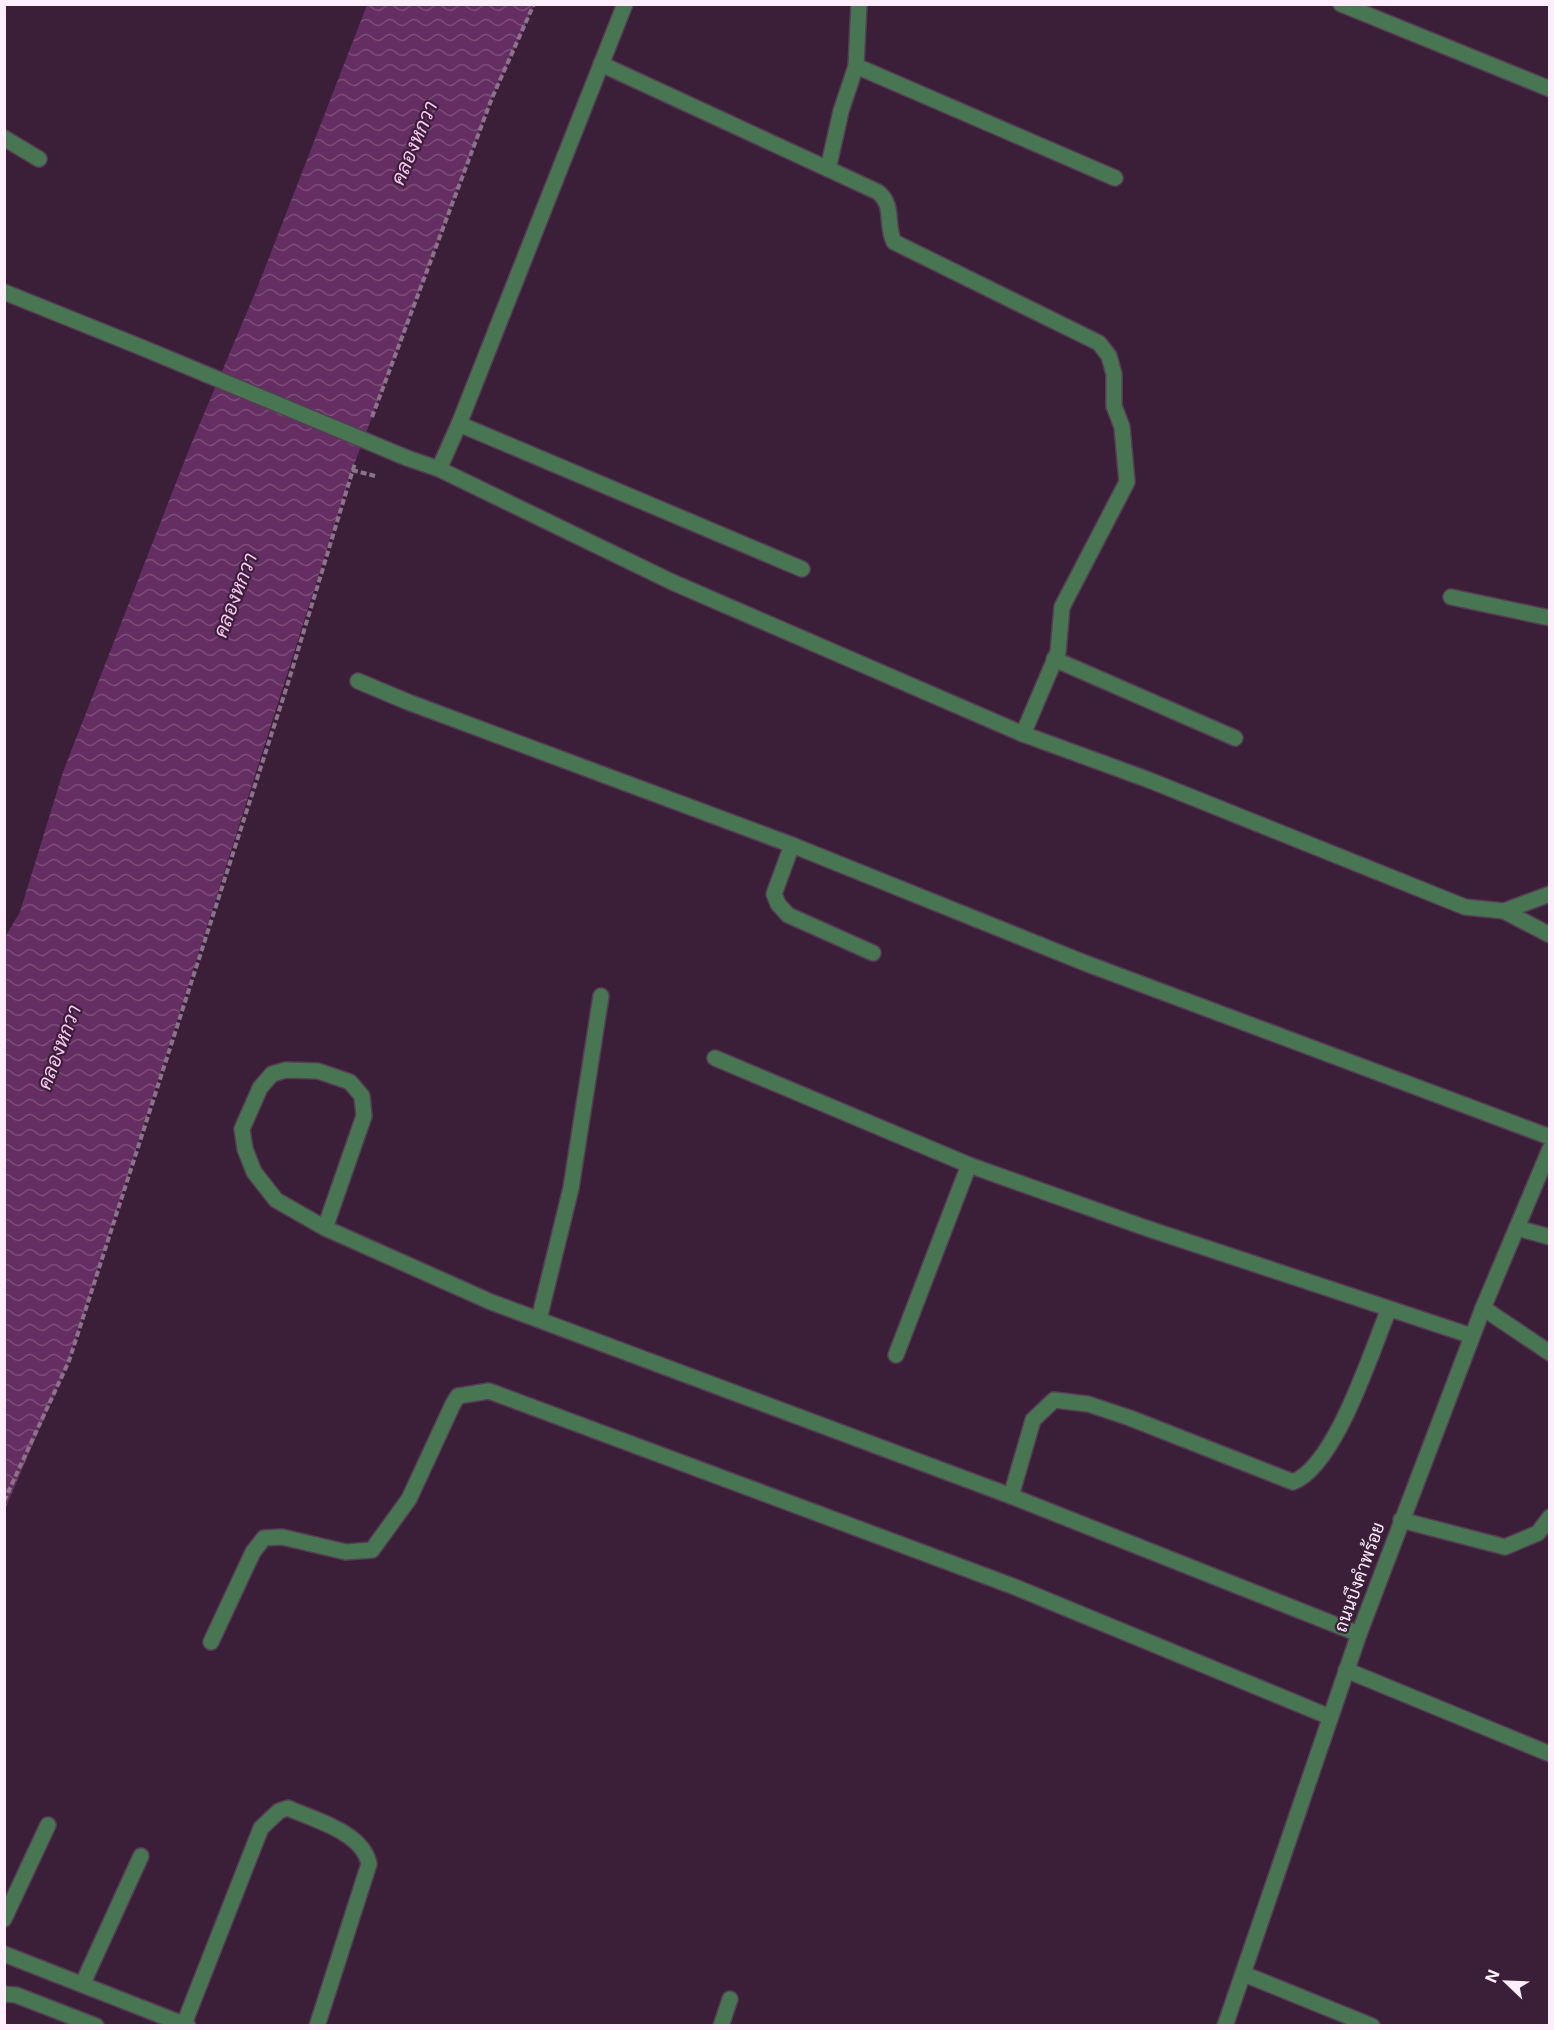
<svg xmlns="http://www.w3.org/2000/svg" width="1554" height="2030" font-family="Inter,Sarabun,sans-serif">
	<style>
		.water { fill: url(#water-waves) }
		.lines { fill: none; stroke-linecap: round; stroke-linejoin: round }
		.service-casing { stroke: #563c54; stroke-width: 18 }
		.minor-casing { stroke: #563c54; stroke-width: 18 }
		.path { stroke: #8b7489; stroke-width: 4; stroke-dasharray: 6 3; stroke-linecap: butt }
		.service { stroke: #487552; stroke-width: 15 }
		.minor { stroke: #487552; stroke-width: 15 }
		.minor-bridge-casing { stroke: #563c54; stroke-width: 18; stroke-linecap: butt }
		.minor-bridge { stroke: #487552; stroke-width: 15 }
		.labels { text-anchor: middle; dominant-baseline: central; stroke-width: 4.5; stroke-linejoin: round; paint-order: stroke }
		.street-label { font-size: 18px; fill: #feeefc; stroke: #3b1f39 }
		.water-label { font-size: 20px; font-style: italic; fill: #f9c7f4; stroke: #3b1f39 }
	</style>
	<defs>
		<pattern id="water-waves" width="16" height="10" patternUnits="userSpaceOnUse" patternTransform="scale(1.5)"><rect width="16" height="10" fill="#652e62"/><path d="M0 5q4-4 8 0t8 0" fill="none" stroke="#7c4d79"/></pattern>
	</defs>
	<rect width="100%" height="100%" fill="#3b1f39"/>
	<polygon class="water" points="367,5 534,5 492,98 352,470 69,1361 5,1509 5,937 20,912 63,772 190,447 258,286"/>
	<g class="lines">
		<g class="service-casing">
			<g id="service">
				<polyline points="1341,4 1550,89"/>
				<path d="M601 64 878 192C895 206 885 224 894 242L1099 343 1109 356 1114 374V406L1122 427 1127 482 1062 607 1058 652 1023 734"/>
				<polyline points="856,66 1115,178"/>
				<polyline points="828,169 841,111 856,66 859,4"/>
				<polyline points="459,424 802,569"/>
				<polyline points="439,469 459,424 625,4"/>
				<polyline points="1451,597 1550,618"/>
				<polyline points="1054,659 1235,738"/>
				<polyline points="792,845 774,894 778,904 788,915 873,953"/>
				<polyline points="1517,1228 1550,1237"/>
				<polyline points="1483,1308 1550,1353"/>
				<polyline points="1401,1520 1505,1547 1538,1533 1550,1517"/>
				<polyline points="1244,1974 1372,2026"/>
				<polyline points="4,1994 16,1995 96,2026"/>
			</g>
		</g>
		<g class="minor-casing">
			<g id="minor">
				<polyline points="4,138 39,159"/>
				<polyline points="4,292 143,348"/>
				<polyline points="407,458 439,469 672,582 1023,734 1149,780 1465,907 1504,911 1550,935"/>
				<polyline points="358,681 408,702 792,845 1085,963 1550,1137"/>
				<polyline points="1504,911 1550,894"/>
				<polyline points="715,1058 969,1165 1146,1228 1472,1336"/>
				<polyline points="325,1228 364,1116 362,1096 350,1082 318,1071 286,1070 272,1074 260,1088 242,1129 245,1149 254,1172 276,1200 325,1228 491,1302 1011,1496 1359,1634"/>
				<polyline points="539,1319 571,1188 601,996"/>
				<polyline points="896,1355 969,1165"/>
				<path d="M1011 1496 1033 1420 1054 1400 1088 1404 1130 1418 1293 1482C1336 1465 1371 1352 1389 1309"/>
				<polyline points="211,1642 253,1552 264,1538 282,1537 346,1552 372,1550 409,1499 453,1404 458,1396 489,1391 1015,1587 1330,1717"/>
				<polyline points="1346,1670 1550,1754"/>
				<polyline points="4,1919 48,1825"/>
				<polyline points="4,1954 188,2026"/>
				<polyline points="83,1983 141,1856"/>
				<path d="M184 2024 261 1828 279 1811 288 1808C314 1820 363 1832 369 1864L317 2026"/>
				<polyline points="721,2026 730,1999"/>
				<polyline points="1225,2026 1359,1634 1483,1308 1550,1149"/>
			</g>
		</g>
		<g class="path">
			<polyline points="372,417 492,98 534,4"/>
			<polyline points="352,470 375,476"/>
			<polyline points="4,1501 69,1361 288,683 355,463"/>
		</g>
		<use href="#service" class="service"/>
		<use href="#minor" class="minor"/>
		<g class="minor-bridge-casing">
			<polyline id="minor-bridge" points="143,348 407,458"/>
		</g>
		<use href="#minor-bridge" class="minor-bridge"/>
	</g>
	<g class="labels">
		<g class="street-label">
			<text transform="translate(1359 1577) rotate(-70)">ถนนบึงคำพร้อย</text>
		</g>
		<g class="water-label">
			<text transform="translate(414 143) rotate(-67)">คลองหกวา</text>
			<text transform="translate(235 595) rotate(-69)">คลองหกวา</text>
			<text transform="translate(59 1047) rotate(-69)">คลองหกวา</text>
		</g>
	</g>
	<rect width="1554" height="2030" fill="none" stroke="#feeefc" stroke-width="12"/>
	<g transform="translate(1506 1982) rotate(293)" stroke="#3b1f39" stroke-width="4.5" paint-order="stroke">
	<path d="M0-4.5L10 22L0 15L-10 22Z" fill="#feeefc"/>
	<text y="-9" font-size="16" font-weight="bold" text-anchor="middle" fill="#feeefc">N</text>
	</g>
</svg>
